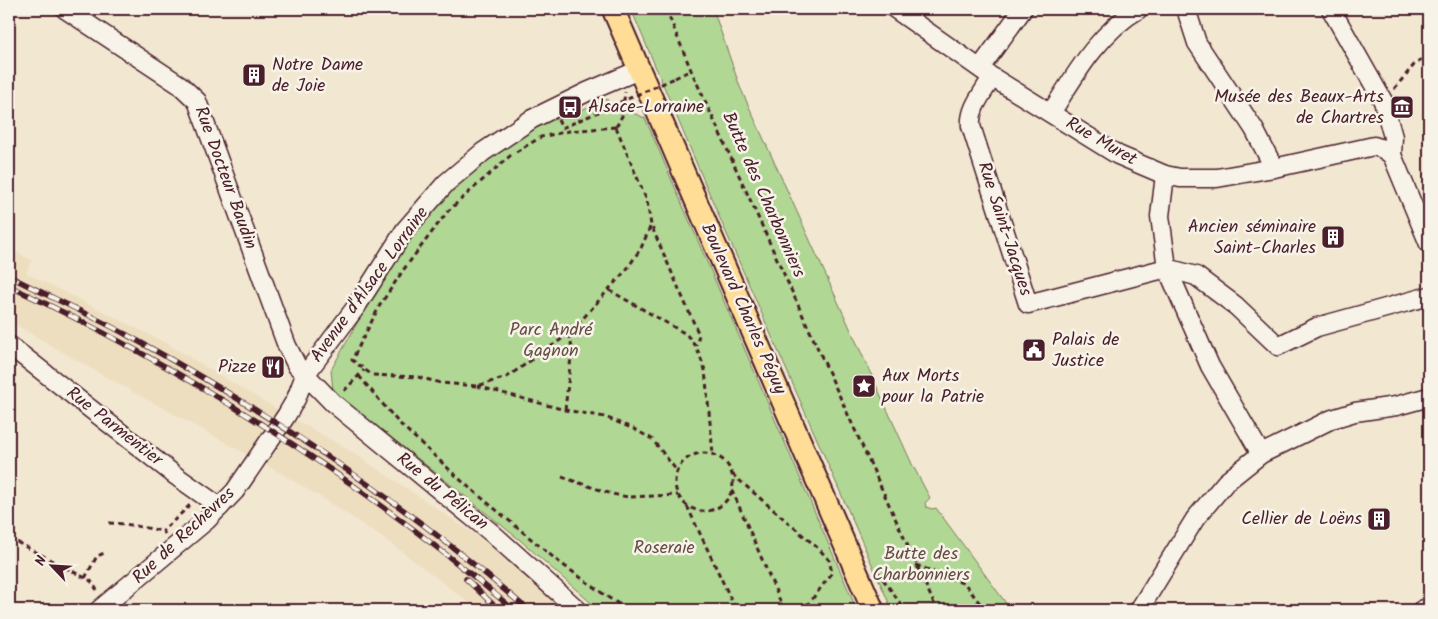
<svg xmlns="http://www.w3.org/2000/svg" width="1438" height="619" font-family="Kalam,sans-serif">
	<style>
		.built { fill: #eedec0 }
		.green { fill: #b0d793; stroke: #7d7b5f }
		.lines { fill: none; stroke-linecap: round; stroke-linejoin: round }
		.minor-casing { stroke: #4a1f2b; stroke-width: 21 }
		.major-casing { stroke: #4a1f2b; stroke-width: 25 }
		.path { stroke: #4a1f2b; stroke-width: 3; stroke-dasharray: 5 4; stroke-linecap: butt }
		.minor { stroke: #f7f3e8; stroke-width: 18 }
		.major { stroke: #ffdd96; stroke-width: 21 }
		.rail-casing { stroke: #4a1f2b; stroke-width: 5.5 }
		.rail { stroke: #f7f3e8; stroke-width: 4; stroke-dasharray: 11; stroke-linecap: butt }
		.path-bridge { stroke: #4a1f2b; stroke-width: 3; stroke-dasharray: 5 4; stroke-linecap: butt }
		.labels { text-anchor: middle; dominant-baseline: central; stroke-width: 5; stroke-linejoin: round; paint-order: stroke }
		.poi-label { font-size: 18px; fill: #4a1f2b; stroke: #f7f3e8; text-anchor: start }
		.street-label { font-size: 18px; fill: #4a1f2b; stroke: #f7f3e8 }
		.park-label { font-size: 18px; fill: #644d45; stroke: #f7f3e8 }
	</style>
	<rect width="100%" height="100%" fill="#f2e7d1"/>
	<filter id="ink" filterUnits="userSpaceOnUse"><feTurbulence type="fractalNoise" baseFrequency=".02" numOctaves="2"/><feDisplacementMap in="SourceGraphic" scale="10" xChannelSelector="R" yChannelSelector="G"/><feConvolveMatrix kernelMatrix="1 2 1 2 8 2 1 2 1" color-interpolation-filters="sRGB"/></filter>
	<g filter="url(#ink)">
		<g class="built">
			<polygon points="9,248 32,260 26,273 166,343 283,413 254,458 97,372 9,321"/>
			<polygon points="289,416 349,450 479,537 567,610 479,610 389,542 327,501 260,461"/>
		</g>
		<g class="green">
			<polygon points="631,9 713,9 740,87 912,464 930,498 925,503 926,507 932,509 936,508 1011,610 892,610 718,214"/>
			<polygon points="607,99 609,103 645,118 857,610 599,610 520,540 333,391 331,370 384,275 406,242 430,213 461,181 512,139 555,117 557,120"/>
		</g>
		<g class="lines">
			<g class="minor-casing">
				<g id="minor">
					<polyline points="65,9 180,85 197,101 287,346 297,366 333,403 493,534 578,610"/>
					<polyline points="895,9 992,77 1118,155 1165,175 1180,178 1217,178 1274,168 1374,146 1383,149 1392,155"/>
					<polyline points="1186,9 1197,43 1254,129 1274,168"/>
					<polyline points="1331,9 1383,101 1393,137 1392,155 1429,244"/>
					<polyline points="980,68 1023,9"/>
					<path d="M992 77C984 92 969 108 971 126L1028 304 1167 268 1196 276 1236 306 1278 346 1317 327 1429 296"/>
					<path d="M1051 113C1075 75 1099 32 1139 9"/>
					<polyline points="1165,175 1160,216 1167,268 1210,366 1261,454"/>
					<polyline points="9,345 176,476 220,507"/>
					<polyline points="99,610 207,520 235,491 286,416 296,399 305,375 356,307 405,230 446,183 483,152 532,119 587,92 639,70"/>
					<polyline points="1139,610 1195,519 1226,482 1261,454 1332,419 1355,412 1396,406 1429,397"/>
					<polyline points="1422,610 1429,607"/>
				</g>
			</g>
			<g class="major-casing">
				<polyline id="major" points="613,9 873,610"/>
			</g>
			<g class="path">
				<polyline points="666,9 691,70 937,610"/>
				<polyline points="675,78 691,70"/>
				<polyline points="1394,89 1414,65 1429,53"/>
				<polyline points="616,127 647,201 651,225 699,335 696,346"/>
				<polyline points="616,127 622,116 625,92"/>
				<polyline points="516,152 541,137 569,131 616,127"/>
				<polyline points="511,155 448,211 404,269 380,305 352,360 372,375 418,377 441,383 477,386 507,377 569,334 627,269 641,248 651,225"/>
				<polyline points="609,290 686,334 696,346 705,370 713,454"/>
				<polyline points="359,376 398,422 465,484 559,562 609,598 629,610"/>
				<polyline points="477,386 565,410 605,417 634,429 652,439 677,471"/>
				<polyline points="344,391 364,370"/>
				<polyline points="565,410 572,348 569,334"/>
				<circle cx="704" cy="482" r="29"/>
				<polyline points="732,474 819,549 829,560 832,573 810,602 800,610"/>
				<polyline points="562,477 612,494 628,497 678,495"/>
				<polyline points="732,490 784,610"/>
				<polyline points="687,506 736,610"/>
				<polyline points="109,523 125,524 163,531"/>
				<polyline points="165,534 163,531 190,505"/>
				<polyline points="9,538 91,581 97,590"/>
				<polyline points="916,565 965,584 985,610"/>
				<polyline points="878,572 905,610"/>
				<polyline points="85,578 97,556 107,552"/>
			</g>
			<use href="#minor" class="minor"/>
			<use href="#major" class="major"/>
			<g class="rail-casing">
				<g id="rail">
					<path d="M9 276C48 296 89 314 127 335 270 413 406 503 528 610"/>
					<path d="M9 286C191 371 361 480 514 610"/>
					<polyline points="466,579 499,610"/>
				</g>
			</g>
			<use href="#rail" class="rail"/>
			<polyline class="path-bridge" points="558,120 562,128 675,78"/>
		</g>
	</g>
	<defs>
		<g id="building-square" transform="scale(1.25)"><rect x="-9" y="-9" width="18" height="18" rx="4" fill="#4a1f2b" stroke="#f7f3e8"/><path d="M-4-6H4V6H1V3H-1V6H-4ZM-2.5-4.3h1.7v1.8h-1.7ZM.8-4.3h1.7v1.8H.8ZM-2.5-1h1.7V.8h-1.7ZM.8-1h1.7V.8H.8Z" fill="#fff"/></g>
		<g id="bus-square" transform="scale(1.25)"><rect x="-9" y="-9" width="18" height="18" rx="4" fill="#4a1f2b" stroke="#f7f3e8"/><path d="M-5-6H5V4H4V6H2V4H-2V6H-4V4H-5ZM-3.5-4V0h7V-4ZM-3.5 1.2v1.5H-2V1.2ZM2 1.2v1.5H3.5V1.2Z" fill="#fff"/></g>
		<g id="museum-square" transform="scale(1.25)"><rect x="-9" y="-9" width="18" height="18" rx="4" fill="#4a1f2b" stroke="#f7f3e8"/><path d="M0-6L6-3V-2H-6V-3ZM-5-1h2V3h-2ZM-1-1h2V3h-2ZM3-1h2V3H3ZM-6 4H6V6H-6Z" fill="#fff"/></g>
		<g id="civic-square" transform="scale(1.25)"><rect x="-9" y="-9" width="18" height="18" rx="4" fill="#4a1f2b" stroke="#f7f3e8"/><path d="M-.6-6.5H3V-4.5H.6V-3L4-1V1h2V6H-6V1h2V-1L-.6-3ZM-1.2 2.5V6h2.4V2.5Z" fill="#fff"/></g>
		<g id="restaurant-square" transform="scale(1.25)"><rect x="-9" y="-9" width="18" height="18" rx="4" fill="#4a1f2b" stroke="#f7f3e8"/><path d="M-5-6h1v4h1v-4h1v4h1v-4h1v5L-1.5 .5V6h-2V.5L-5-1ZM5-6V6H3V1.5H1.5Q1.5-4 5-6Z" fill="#fff"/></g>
		<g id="sight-square" transform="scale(1.25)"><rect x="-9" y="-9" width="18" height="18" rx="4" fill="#4a1f2b" stroke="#f7f3e8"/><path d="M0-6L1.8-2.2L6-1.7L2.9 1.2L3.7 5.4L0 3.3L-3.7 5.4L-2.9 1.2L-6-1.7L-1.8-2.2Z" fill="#fff"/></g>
	</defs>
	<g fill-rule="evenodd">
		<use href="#building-square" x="254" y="75"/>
		<use href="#bus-square" x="570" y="107"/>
		<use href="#museum-square" x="1402" y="107"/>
		<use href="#building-square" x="1333" y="237"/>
		<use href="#civic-square" x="1034" y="350"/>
		<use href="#restaurant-square" x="273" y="367"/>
		<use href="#sight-square" x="864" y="386"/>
		<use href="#building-square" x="1379" y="519"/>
	</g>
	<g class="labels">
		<g class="poi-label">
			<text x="272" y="65">Notre Dame<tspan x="272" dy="21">de Joie</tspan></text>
			<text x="1384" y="97" text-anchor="end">Musée des Beaux-Arts<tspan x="1384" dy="21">de Chartres</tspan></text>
			<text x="588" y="107">Alsace-Lorraine</text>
			<text x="1316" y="227" text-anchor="end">Ancien séminaire<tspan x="1316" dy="21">Saint-Charles</tspan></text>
			<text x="1052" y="340">Palais de<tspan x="1052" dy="21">Justice</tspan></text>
			<text x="256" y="367" text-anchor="end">Pizze</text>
			<text x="882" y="376">Aux Morts<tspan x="882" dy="21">pour la Patrie</tspan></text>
			<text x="1362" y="519" text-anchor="end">Cellier de Loëns</text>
		</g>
		<g class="street-label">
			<text transform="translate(1101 142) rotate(30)">Rue Muret</text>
			<text transform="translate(225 178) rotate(70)">Rue Docteur Baudin</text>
			<text transform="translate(763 195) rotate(66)">Butte des Charbonniers</text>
			<text transform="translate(1004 229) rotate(72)">Rue Saint-Jacques</text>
			<text transform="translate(370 285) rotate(-54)">Avenue d'Alsace Lorraine</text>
			<text transform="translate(743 309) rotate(66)">Boulevard Charles Péguy</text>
			<text transform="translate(114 427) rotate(38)">Rue Parmentier</text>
			<text transform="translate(442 492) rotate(39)">Rue du Pélican</text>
			<text transform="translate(184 536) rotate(-43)">Rue de Rechèvres</text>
		</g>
		<g class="park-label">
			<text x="551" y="330">Parc André<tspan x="551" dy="21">Gagnon</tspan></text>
			<text x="664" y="548">Roseraie</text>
			<text x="921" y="554">Butte des<tspan x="921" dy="21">Charbonniers</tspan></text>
		</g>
	</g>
	<rect width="1438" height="619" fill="none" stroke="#f7f3e8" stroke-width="30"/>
	<rect x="15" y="15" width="1408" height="589" fill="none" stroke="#4a1f2b" stroke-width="2" filter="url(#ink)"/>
	<g transform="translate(52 566) rotate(295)" stroke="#f7f3e8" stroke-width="4" paint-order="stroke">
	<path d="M0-4L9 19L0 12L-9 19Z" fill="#4a1f2b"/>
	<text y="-8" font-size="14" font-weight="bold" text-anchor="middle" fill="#4a1f2b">N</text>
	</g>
</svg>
